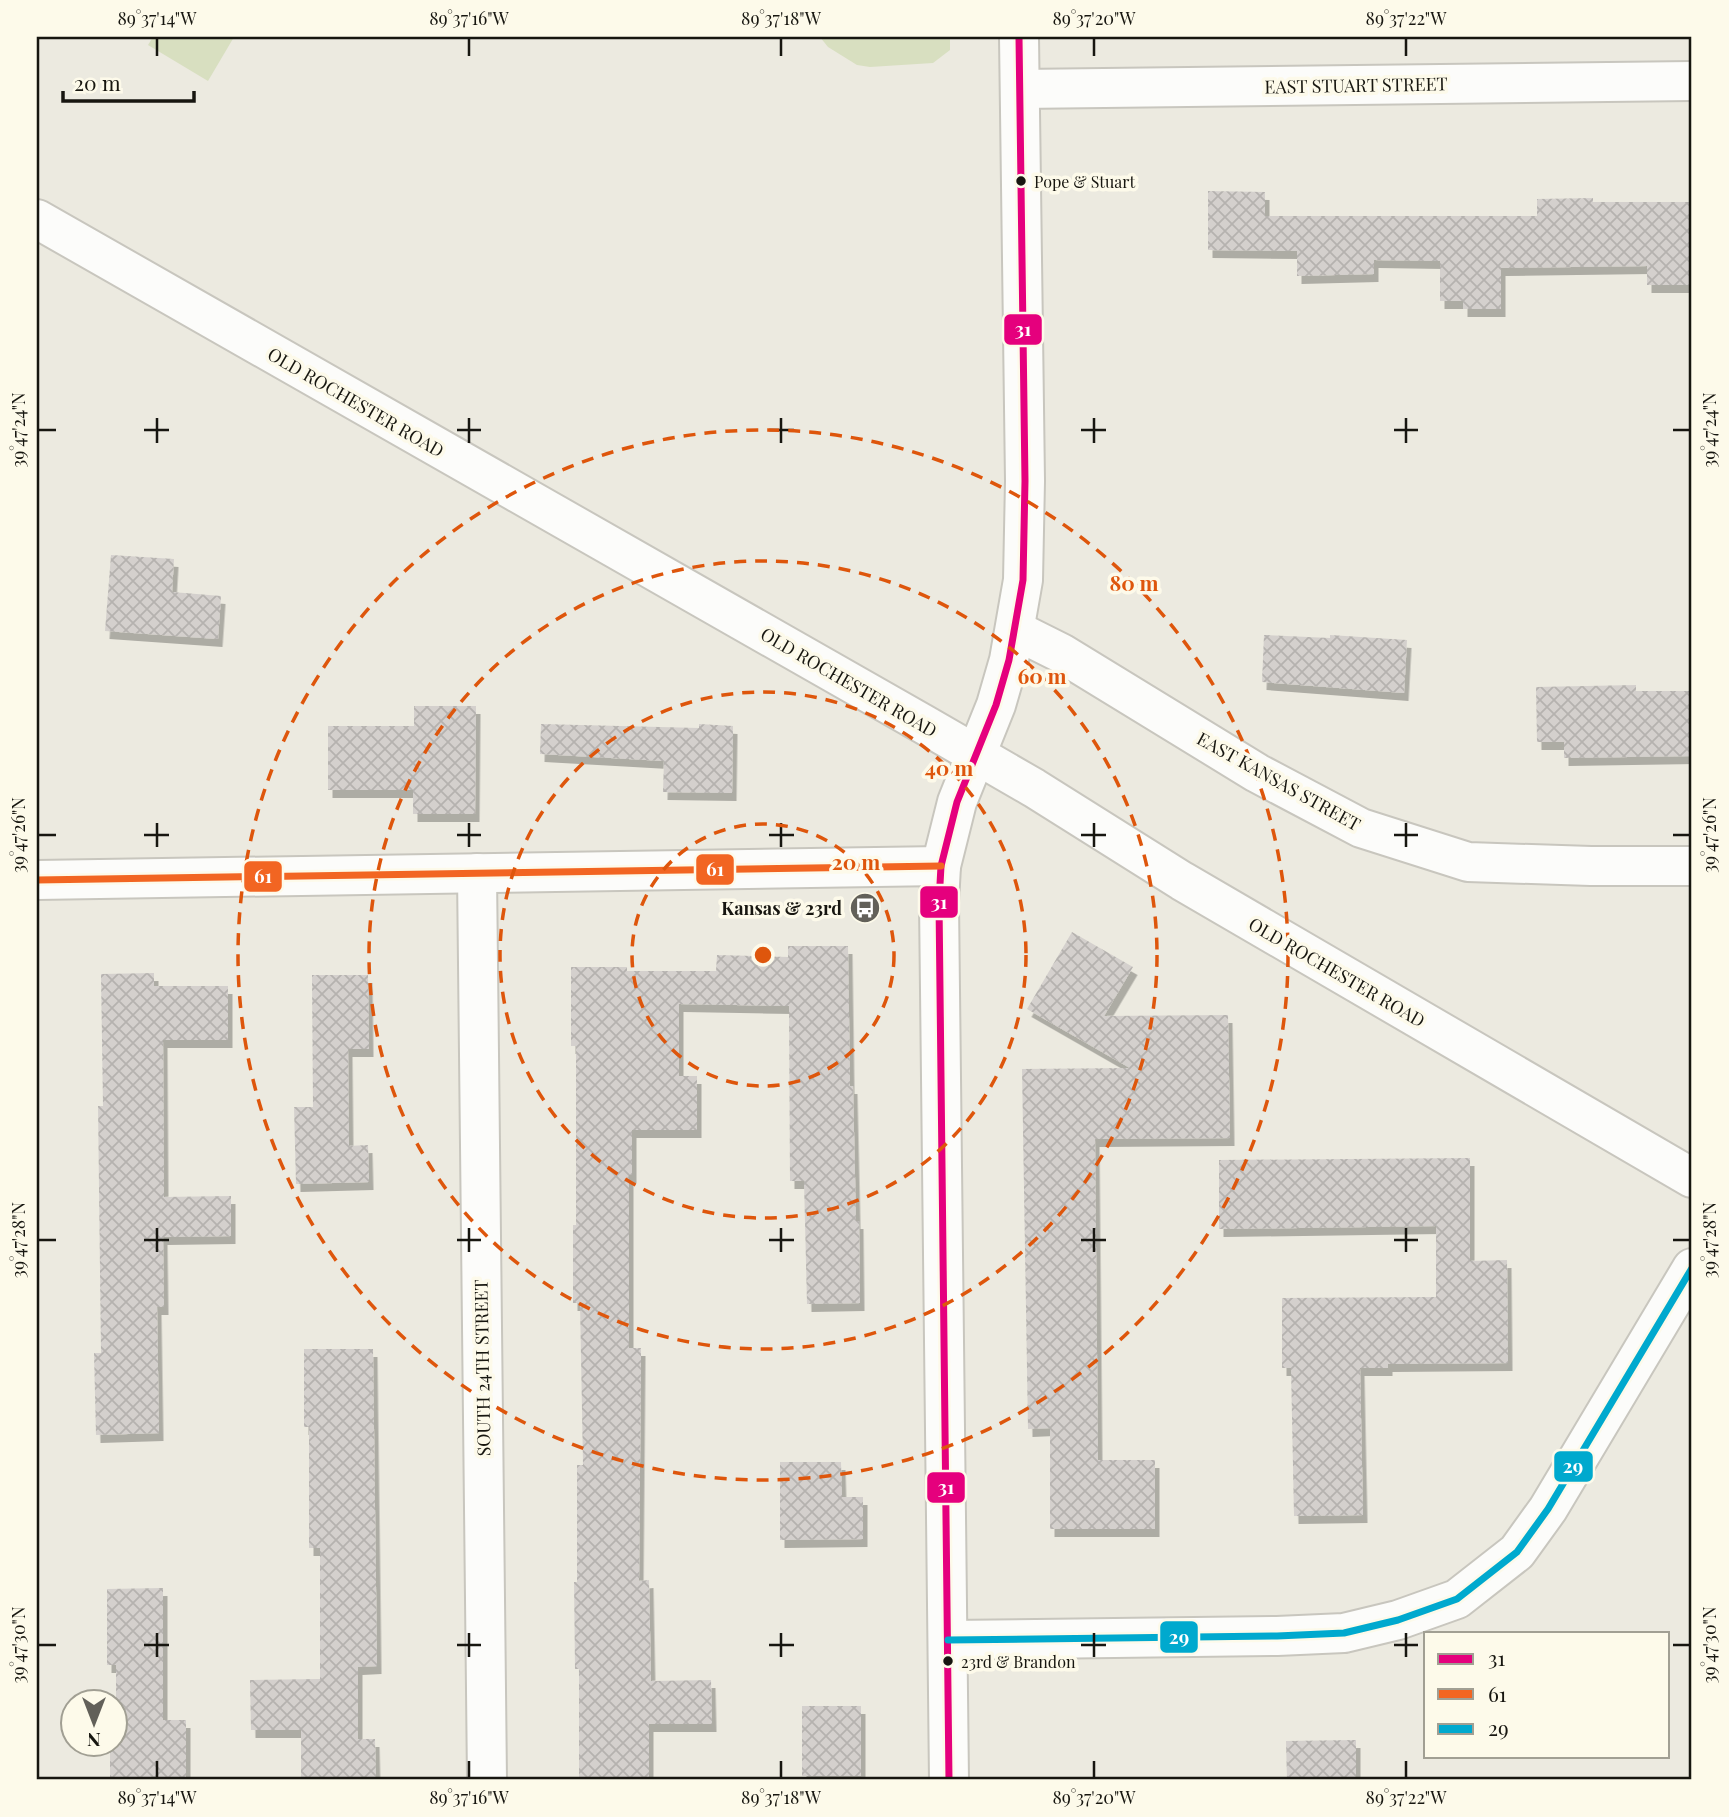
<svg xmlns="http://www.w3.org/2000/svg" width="1729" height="1817" font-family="'Playfair Display',serif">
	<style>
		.green { fill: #d8dfc0 }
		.building { fill: url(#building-cross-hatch); filter: url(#shadow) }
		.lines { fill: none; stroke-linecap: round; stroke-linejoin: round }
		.minor-casing { stroke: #c8c6be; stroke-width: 42 }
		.minor { stroke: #fcfcfa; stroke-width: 38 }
		.bus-1-casing { stroke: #fdfaea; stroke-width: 12 }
		.bus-2-casing { stroke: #fdfaea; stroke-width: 12 }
		.bus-3-casing { stroke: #fdfaea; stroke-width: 12 }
		.bus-1 { stroke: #e5007d; stroke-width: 7 }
		.bus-2 { stroke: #f26522; stroke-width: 7 }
		.bus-3 { stroke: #00a9ce; stroke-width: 7 }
		.ticks { fill: none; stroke: #171610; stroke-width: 2.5 }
		.ring { fill: none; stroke: #de560c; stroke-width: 3.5; stroke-dasharray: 12 9 }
		.bus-dot { fill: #171610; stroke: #fdfaea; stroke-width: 2.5 }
		.labels { text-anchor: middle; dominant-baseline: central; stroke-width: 7; stroke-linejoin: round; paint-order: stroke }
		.bus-label { font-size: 16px; fill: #171610; stroke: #fdfaea; text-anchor: start }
		.street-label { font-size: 18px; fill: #171610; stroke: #fdfaea }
		.poi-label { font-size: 18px; font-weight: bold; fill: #171610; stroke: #fdfaea; text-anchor: end }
		.centre { fill: #de560c; stroke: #fdfaea; stroke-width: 3.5 }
		.ring-label { font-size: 21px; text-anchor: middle; font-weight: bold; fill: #de560c; stroke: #fdfaea; stroke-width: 7; stroke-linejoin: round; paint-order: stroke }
		.line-badge { stroke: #fdfaea; stroke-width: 2.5 }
		.badge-label { font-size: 19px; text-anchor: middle; font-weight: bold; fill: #fff }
		.neatline { fill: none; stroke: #171610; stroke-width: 2.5 }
		.ticks-label { font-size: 18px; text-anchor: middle; fill: #171610 }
	</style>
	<defs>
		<pattern id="building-cross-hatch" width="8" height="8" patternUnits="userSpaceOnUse" patternTransform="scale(1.75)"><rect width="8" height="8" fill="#d4d0cd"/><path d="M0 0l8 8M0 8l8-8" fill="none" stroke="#b5b2af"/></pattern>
		<filter id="shadow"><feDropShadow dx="4.5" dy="8" stdDeviation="0" flood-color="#0004"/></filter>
	</defs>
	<rect width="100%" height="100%" fill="#eceae0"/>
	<g class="green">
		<polygon points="153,37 234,37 208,81 148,45"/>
		<polygon points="820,37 950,37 950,50 933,63 870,67 857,65 828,47"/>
	</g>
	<g class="building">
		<polygon points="1208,191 1265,192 1265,216 1537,216 1537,199 1593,198 1593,202 1692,202 1692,285 1647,285 1647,266 1501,268 1501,309 1463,309 1463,301 1440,301 1440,261 1374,260 1374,274 1297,276 1297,251 1208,250"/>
		<polygon points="111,555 174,559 172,592 221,596 218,639 105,631"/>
		<polygon points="1264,635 1330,638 1330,635 1407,640 1404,693 1262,682"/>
		<polygon points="1636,685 1636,691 1692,691 1692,756 1564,758 1564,742 1537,742 1536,687"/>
		<polygon points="414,706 476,706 475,814 413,814 413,790 328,790 328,726 414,726"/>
		<polygon points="541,724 699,728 699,724 733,726 732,793 663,792 664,761 540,754"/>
		<polygon points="1072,932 1133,967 1104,1016 1228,1015 1230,1138 1095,1139 1098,1460 1155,1460 1155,1529 1050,1529 1050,1428 1028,1429 1022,1069 1130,1068 1027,1009"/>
		<polygon points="788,946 848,946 850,1086 853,1086 856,1221 859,1221 860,1303 807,1304 804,1181 790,1181 789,1006 679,1004 679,1076 697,1076 697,1130 632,1130 632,1175 629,1175 629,1348 641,1348 639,1581 649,1580 651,1681 711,1680 712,1724 649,1724 649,1780 579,1780 579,1669 575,1669 574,1582 577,1582 577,1465 583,1465 580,1303 573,1303 573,1225 576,1225 576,1046 571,1046 571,967 627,967 627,971 716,971 717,955 788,957"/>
		<polygon points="154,973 154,986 228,986 228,1040 163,1040 164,1197 231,1196 231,1236 163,1237 164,1307 157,1307 159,1433 96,1435 94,1353 101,1353 98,1106 103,1106 101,974"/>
		<polygon points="312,975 368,975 369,1049 348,1049 349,1146 368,1145 369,1182 296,1184 294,1107 313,1107"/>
		<polygon points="1470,1158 1470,1261 1507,1260 1508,1363 1388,1364 1388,1368 1360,1368 1363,1515 1294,1516 1291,1368 1282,1368 1282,1298 1436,1297 1436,1226 1219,1229 1219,1160"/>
		<polygon points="304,1349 373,1349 377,1666 358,1667 358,1739 375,1739 376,1780 301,1780 301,1730 251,1730 250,1680 320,1679 320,1548 309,1548 309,1427 304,1427"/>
		<polygon points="780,1462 841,1462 842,1497 863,1497 863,1539 780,1540"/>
		<polygon points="163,1588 163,1720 186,1720 186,1780 110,1780 110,1744 116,1744 116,1665 107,1665 107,1589"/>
		<rect x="802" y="1706" width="59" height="70"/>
		<polygon points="1356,1740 1356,1780 1287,1780 1286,1741"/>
	</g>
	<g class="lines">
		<g class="minor-casing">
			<g id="minor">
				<polyline points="1020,89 1692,81"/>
				<polyline points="37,219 925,725 1034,788 1182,881 1692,1178"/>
				<polyline points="1015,630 1061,653 1257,773 1361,828 1468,862 1591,866 1692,866"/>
				<polyline points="477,873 487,1780"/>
				<polyline points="37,880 941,866"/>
				<polyline points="948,1640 1277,1636 1344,1633 1398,1620 1457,1599 1517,1552 1548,1509 1692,1268"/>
				<polyline points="949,1780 939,902 941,866 957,802 996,705 1009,660 1023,580 1025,481 1019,37"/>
			</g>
		</g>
		<use href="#minor" class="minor"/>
		<g class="bus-1-casing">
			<polyline id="bus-1" points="949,1780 939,902 941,866 957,802 996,705 1009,660 1023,580 1025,481 1019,37"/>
		</g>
		<g class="bus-2-casing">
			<polyline id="bus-2" points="37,880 941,866"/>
		</g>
		<g class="bus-3-casing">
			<polyline id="bus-3" points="948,1640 1277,1636 1344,1633 1398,1620 1457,1599 1517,1552 1548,1509 1692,1268"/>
		</g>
		<use href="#bus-1" class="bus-1"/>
		<use href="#bus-2" class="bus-2"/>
		<use href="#bus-3" class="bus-3"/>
	</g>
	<path class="ticks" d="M157 38V56M469 38V56M781 38V56M1094 38V56M1406 38V56M157 418V443M469 418V443M781 418V443M1094 418V443M1406 418V443M38 430H56M144 430H169M457 430H481M769 430H794M1081 430H1106M1394 430H1418M1673 430H1690M157 823V847M469 823V847M781 823V847M1094 823V847M1406 823V847M38 835H56M144 835H169M457 835H481M769 835H794M1081 835H1106M1394 835H1418M1673 835H1690M157 1228V1252M469 1228V1252M781 1228V1252M1094 1228V1252M1406 1228V1252M38 1240H56M144 1240H169M457 1240H481M769 1240H794M1081 1240H1106M1394 1240H1418M1673 1240H1690M157 1633V1657M469 1633V1657M781 1633V1657M1094 1633V1657M1406 1633V1657M38 1645H56M144 1645H169M457 1645H481M769 1645H794M1081 1645H1106M1394 1645H1418M1673 1645H1690M157 1761V1778M469 1761V1778M781 1761V1778M1094 1761V1778M1406 1761V1778"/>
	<g class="ring">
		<circle cx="763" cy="955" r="131"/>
		<circle cx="763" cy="955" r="263"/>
		<circle cx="763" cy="955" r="394"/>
		<circle cx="763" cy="955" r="525"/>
	</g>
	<defs>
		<g id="bus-disc" transform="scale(1.575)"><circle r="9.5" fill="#626059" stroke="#fdfaea"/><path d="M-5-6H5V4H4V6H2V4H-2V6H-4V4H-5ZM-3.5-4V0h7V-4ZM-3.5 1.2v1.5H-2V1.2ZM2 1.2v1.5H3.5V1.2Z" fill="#fff"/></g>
	</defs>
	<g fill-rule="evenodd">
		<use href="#bus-disc" x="865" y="908"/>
	</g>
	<g class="bus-dot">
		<circle cx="1021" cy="181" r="6"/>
		<circle cx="948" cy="1661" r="6"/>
	</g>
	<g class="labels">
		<g class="bus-label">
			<text x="1034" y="181">Pope &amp; Stuart</text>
			<text x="961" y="1661">23rd &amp; Brandon</text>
		</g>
		<g class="street-label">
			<text transform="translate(1356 85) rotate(-1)">EAST STUART STREET</text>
			<text transform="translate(356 402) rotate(30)">OLD ROCHESTER ROAD</text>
			<text transform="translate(849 682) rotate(30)">OLD ROCHESTER ROAD</text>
			<text transform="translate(1279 781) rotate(29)">EAST KANSAS STREET</text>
			<text transform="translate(1337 972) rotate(30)">OLD ROCHESTER ROAD</text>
			<text transform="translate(482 1368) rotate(-91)">SOUTH 24TH STREET</text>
		</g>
		<g class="poi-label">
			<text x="842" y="908">Kansas &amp; 23rd</text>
		</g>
	</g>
	<circle cx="763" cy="955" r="10" class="centre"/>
	<g class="ring-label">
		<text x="1134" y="591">80 m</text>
		<text x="1042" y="684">60 m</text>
		<text x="949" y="776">40 m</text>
		<text x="856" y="870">20 m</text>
	</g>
	<g class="line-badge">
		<rect x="1003" y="313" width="40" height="33" rx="7" fill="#e5007d"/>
		<rect x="695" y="853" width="40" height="33" rx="7" fill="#f26522"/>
		<rect x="243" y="860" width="40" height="33" rx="7" fill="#f26522"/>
		<rect x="919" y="885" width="40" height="34" rx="7" fill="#e5007d"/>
		<rect x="1553" y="1450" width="41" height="33" rx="7" fill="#00a9ce"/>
		<rect x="926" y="1471" width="40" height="33" rx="7" fill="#e5007d"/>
		<rect x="1159" y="1620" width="40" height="34" rx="7" fill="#00a9ce"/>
	</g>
	<g class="badge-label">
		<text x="1023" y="336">31</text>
		<text x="715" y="876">61</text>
		<text x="263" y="883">61</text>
		<text x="939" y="909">31</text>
		<text x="1573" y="1473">29</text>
		<text x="946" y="1494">31</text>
		<text x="1179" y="1644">29</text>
	</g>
	<rect width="1729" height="1817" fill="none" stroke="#fdfaea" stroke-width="77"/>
	<rect x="1424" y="1632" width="245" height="126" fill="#fdfaea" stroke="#a19f93" stroke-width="2"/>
	<rect x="1438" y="1654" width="35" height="10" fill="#e5007d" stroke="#a19f93" stroke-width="2"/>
	<text x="1488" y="1666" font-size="21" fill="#171610">31</text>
	<rect x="1438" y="1689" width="35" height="10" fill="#f26522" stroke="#a19f93" stroke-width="2"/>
	<text x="1488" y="1702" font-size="21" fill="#171610">61</text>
	<rect x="1438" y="1724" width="35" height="10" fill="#00a9ce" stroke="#a19f93" stroke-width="2"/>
	<text x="1488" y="1736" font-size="21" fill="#171610">29</text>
	<g transform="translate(94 1723) rotate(180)"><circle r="33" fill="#fdfaea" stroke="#a19f93" stroke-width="2"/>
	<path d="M0-5L12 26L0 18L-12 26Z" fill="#626059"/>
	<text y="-10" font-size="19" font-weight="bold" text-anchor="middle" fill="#171610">N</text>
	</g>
	<path d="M63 91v10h131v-10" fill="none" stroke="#171610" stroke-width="3.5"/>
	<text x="74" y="91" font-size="21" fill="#171610" stroke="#fdfaea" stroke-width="5" paint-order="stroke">20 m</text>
	<rect x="38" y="38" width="1652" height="1740" class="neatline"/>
	<g class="ticks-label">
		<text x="157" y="25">89°37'14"W</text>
		<text x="469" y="25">89°37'16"W</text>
		<text x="781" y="25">89°37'18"W</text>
		<text x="1094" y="25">89°37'20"W</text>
		<text x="1406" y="25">89°37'22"W</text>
		<text transform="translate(1710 430) rotate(-90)" y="6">39°47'24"N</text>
		<text transform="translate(19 430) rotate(-90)" y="6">39°47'24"N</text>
		<text transform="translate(1710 835) rotate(-90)" y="6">39°47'26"N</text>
		<text transform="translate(19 835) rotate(-90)" y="6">39°47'26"N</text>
		<text transform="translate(1710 1240) rotate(-90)" y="6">39°47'28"N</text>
		<text transform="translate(19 1240) rotate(-90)" y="6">39°47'28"N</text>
		<text transform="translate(1710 1645) rotate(-90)" y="6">39°47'30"N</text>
		<text transform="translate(19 1645) rotate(-90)" y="6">39°47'30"N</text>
		<text x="157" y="1804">89°37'14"W</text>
		<text x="469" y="1804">89°37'16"W</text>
		<text x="781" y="1804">89°37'18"W</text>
		<text x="1094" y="1804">89°37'20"W</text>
		<text x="1406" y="1804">89°37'22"W</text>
	</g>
</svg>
